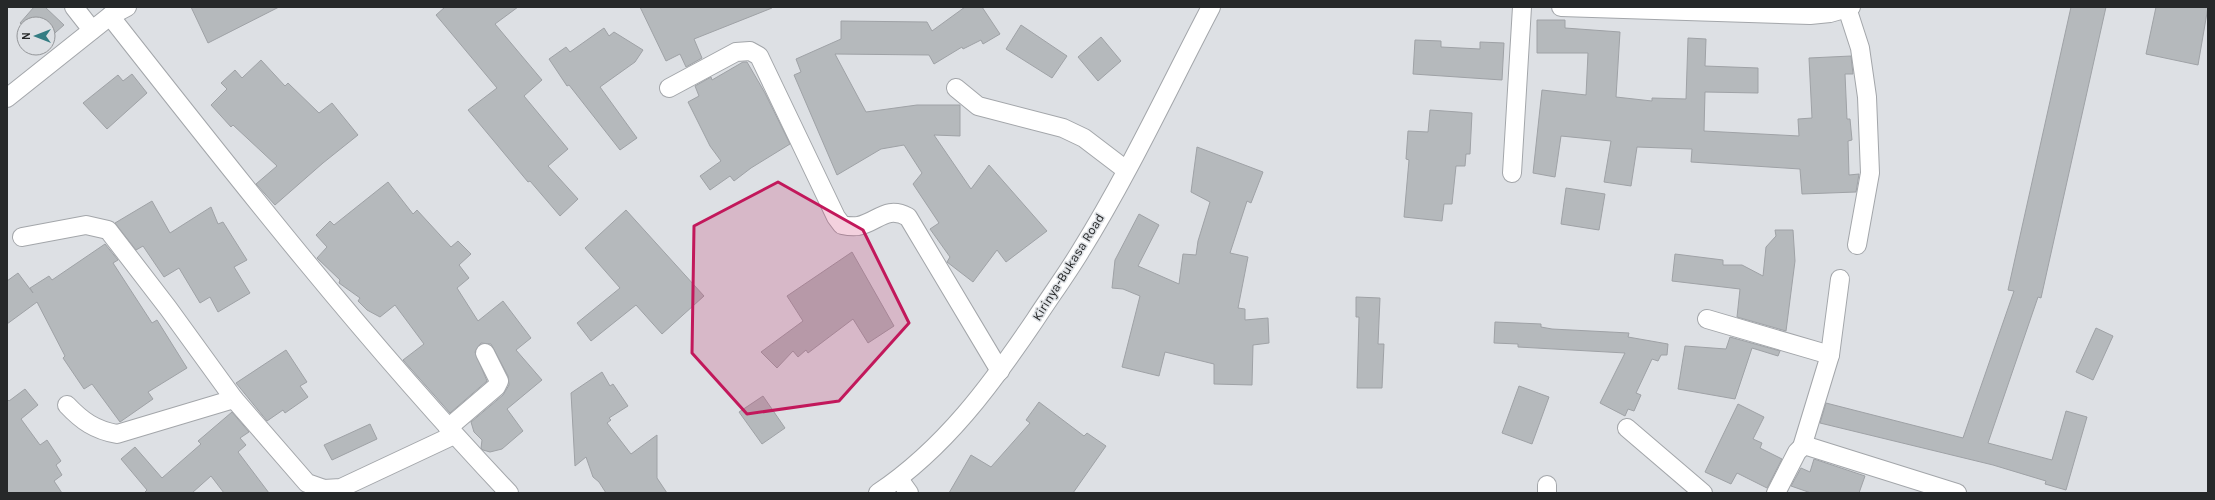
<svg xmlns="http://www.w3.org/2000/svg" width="2215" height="500" font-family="Karla,sans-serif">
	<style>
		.building { fill: #b5b9bc; stroke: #9fa2a6 }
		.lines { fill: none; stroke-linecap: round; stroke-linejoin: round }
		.minor-casing { stroke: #a3a6aa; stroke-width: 20 }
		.minor { stroke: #fff; stroke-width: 18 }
		.marked { fill: #c2185b; fill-opacity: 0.2; stroke: #c2185b; stroke-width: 3; stroke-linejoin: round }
		.labels { text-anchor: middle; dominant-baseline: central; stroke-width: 3; stroke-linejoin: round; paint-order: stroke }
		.street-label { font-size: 13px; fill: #262829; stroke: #dde0e4 }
	</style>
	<rect width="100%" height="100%" fill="#dde0e4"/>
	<g class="building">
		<polygon points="34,7 45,7 64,25 48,39 48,24 24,24 24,27 20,23"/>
		<polygon points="191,7 279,7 208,43"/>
		<polygon points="445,7 518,7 495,24 542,80 524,96 568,149 548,166 578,199 560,216 530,181 528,182 468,110 497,88 436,15"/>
		<polygon points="640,7 771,7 772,8 694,39 702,58 686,67 680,54 666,61"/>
		<polygon points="965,7 982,7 1000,34 983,44 981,40 963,49 962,47 934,64 929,55 835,54 866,112 917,105 960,105 960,136 934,135 971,189 989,165 1047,231 1006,262 997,250 973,282 947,262 950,257 930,229 939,223 913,184 922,173 904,145 881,149 837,175 794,75 801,72 796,59 841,39 841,21 927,22 932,31"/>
		<polygon points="2071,7 2106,7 2041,298 2038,297 1988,443 2052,460 2066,411 2087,417 2066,490 2045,484 2046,481 1993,465 1820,423 1826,403 1963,438 2014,291 2008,290"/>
		<polygon points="2156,7 2208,7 2198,65 2146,54"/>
		<polygon points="1537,20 1565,20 1565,28 1620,32 1616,97 1652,101 1652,98 1686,99 1688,38 1706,39 1705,66 1758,68 1758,93 1705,92 1704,131 1799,136 1798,119 1812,118 1809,58 1851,56 1853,74 1845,74 1847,119 1850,119 1852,140 1848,141 1849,175 1859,174 1856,192 1802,194 1800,169 1691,162 1692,149 1637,147 1631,186 1604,182 1611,141 1561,136 1555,177 1533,173 1542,90 1586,95 1588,53 1537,53"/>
		<polygon points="1021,25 1067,56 1052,78 1006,49"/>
		<polygon points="604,28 609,36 614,32 643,50 635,62 600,87 637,138 620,150 569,85 567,86 549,59 566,47 570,52"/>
		<polygon points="1101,37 1121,61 1098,81 1078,57"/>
		<polygon points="1415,40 1441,41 1441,47 1480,49 1480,42 1504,43 1502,80 1413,74"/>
		<polygon points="261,60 285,86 288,83 319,113 332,103 358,135 323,163 275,205 256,184 277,166 233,125 231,127 211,105 227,89 221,83 235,70 242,78"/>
		<polygon points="743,62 747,62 765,93 790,144 751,168 734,181 730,176 710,190 700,176 721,161 710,146 688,102 699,96 695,86 711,77 712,80"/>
		<polygon points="132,74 147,93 107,129 83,103 118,75 123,81"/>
		<polygon points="1430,110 1472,113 1470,154 1466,154 1465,166 1456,166 1452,204 1444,204 1442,221 1404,217 1409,160 1406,159 1408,131 1428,132"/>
		<polygon points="1197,147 1263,172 1251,203 1247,201 1230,253 1248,257 1238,308 1245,309 1245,320 1268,318 1269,343 1253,345 1252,385 1214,384 1214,364 1165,352 1159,376 1122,367 1140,296 1123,289 1112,288 1115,260 1139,214 1159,225 1138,266 1179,284 1183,254 1196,255 1198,241 1210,202 1191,192"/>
		<polygon points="388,182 413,214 417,210 451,247 458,241 471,254 459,265 469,278 457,288 478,321 503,301 531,338 516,350 542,380 507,409 523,431 502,449 490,452 483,450 481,448 482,440 474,432 471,422 503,395 509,385 508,376 491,344 481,343 475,352 487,381 450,413 403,360 424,344 395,305 380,317 367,310 358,301 360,298 339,283 340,280 317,258 327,247 316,235 330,221 334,225"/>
		<polygon points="1566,188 1605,194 1599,230 1561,224"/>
		<polygon points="152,201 170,233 211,207 218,224 223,222 247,260 234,267 250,293 218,312 210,297 200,303 179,268 164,277 143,246 136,250 115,223"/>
		<polygon points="626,210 704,296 662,334 636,305 591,341 577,323 620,288 585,248"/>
		<polygon points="1775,230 1793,230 1795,261 1786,331 1737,317 1740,289 1672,281 1675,254 1723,260 1723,265 1742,265 1763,276 1766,247 1776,236"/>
		<polygon points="105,244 118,260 113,263 152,323 157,320 187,368 148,392 153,399 120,422 92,384 84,389 63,358 65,356 37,302 7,324 7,281 18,273 33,293 30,288 49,276 52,280"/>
		<polygon points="852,252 894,326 868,343 853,319 808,353 806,350 798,357 793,351 777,368 761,352 803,321 787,296"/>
		<polygon points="1356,297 1380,298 1378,344 1384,344 1382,388 1357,388 1359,317 1356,317"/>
		<polygon points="1495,322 1541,324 1541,327 1552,329 1629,333 1628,337 1668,344 1667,355 1661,355 1658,361 1652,359 1636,393 1641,395 1634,411 1628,409 1625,416 1600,403 1625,353 1518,347 1518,344 1494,343"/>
		<polygon points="2096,328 2113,336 2093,380 2076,372"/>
		<polygon points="1730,337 1780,351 1778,356 1752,348 1735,399 1678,389 1685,346 1726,349"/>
		<polygon points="286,350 307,382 300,386 308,397 285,413 283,410 267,421 236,383"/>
		<polygon points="602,372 610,386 613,384 628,406 609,418 611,420 607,423 631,454 657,435 657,478 667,493 606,493 599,482 593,477 586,457 575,466 571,393"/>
		<polygon points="1519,386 1549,397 1532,444 1502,433"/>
		<polygon points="25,389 38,405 21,419 40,445 47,440 61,461 56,465 62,475 54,481 62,493 7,493 7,399 9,401"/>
		<polygon points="763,396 785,428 762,444 739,412"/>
		<polygon points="1039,402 1084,436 1087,433 1106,446 1073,493 949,493 971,455 991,467 1030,423 1026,420"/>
		<polygon points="1738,404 1764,417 1753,439 1762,443 1760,448 1782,459 1767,488 1737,473 1731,484 1705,472"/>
		<polygon points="232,412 249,432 240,438 246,445 238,452 269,493 224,493 211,476 192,493 144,493 147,490 121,459 135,447 162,478 201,444 198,441"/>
		<polygon points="370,424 377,439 332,460 324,445"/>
		<polygon points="1814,459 1865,476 1859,493 1811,493 1791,486 1801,468 1810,472"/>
	</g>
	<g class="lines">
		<g class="minor-casing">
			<g id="minor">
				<polyline points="74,7 92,30"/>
				<polyline points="1561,7 1810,15 1830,13 1851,7"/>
				<polyline points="1847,8 1860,48 1867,97 1870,173 1857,245"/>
				<path d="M110 16C238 179 366 342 509 493"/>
				<path d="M669 88 736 52 750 51 759 56 836 217 842 225C847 226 852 227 858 226 878 222 886 205 908 217L1000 371"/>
				<polyline points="956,88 978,106 1063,128 1084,138 1126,170"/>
				<polyline points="7,98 110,16 127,7"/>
				<polyline points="1512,173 1522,7"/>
				<polyline points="22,237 86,225 108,230 168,308 234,399 307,483 324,489 341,488 454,435"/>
				<polyline points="1707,319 1830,355 1802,447"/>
				<polyline points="1830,355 1840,279"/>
				<path d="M67 405C82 421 95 430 117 434L234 399"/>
				<polyline points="448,428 496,387 499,381 485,353"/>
				<polyline points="1627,428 1703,493"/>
				<polyline points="899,479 909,493"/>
				<path d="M878 493C945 448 991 385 1035 320 1050 297 1066 275 1080 252 1129 173 1168 89 1211 7"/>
				<polyline points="1547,493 1547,485"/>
				<polyline points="1776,493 1797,452 1802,447 1807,446 1957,493"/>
			</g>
		</g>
		<use href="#minor" class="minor"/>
	</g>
	<path class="marked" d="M778 182 863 230 909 323 839 401 747 414 692 353 694 226Z"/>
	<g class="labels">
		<g class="street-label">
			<text transform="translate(1068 267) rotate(-58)">Kirinya-Bukasa Road</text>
		</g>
	</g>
	<rect width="2215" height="500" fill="none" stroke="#262829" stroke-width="16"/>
	<g transform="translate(36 36) rotate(270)"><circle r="19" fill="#dde0e4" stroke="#949699"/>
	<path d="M0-3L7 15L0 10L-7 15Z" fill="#347d83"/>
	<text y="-6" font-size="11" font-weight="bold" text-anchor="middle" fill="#262829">N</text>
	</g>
</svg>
